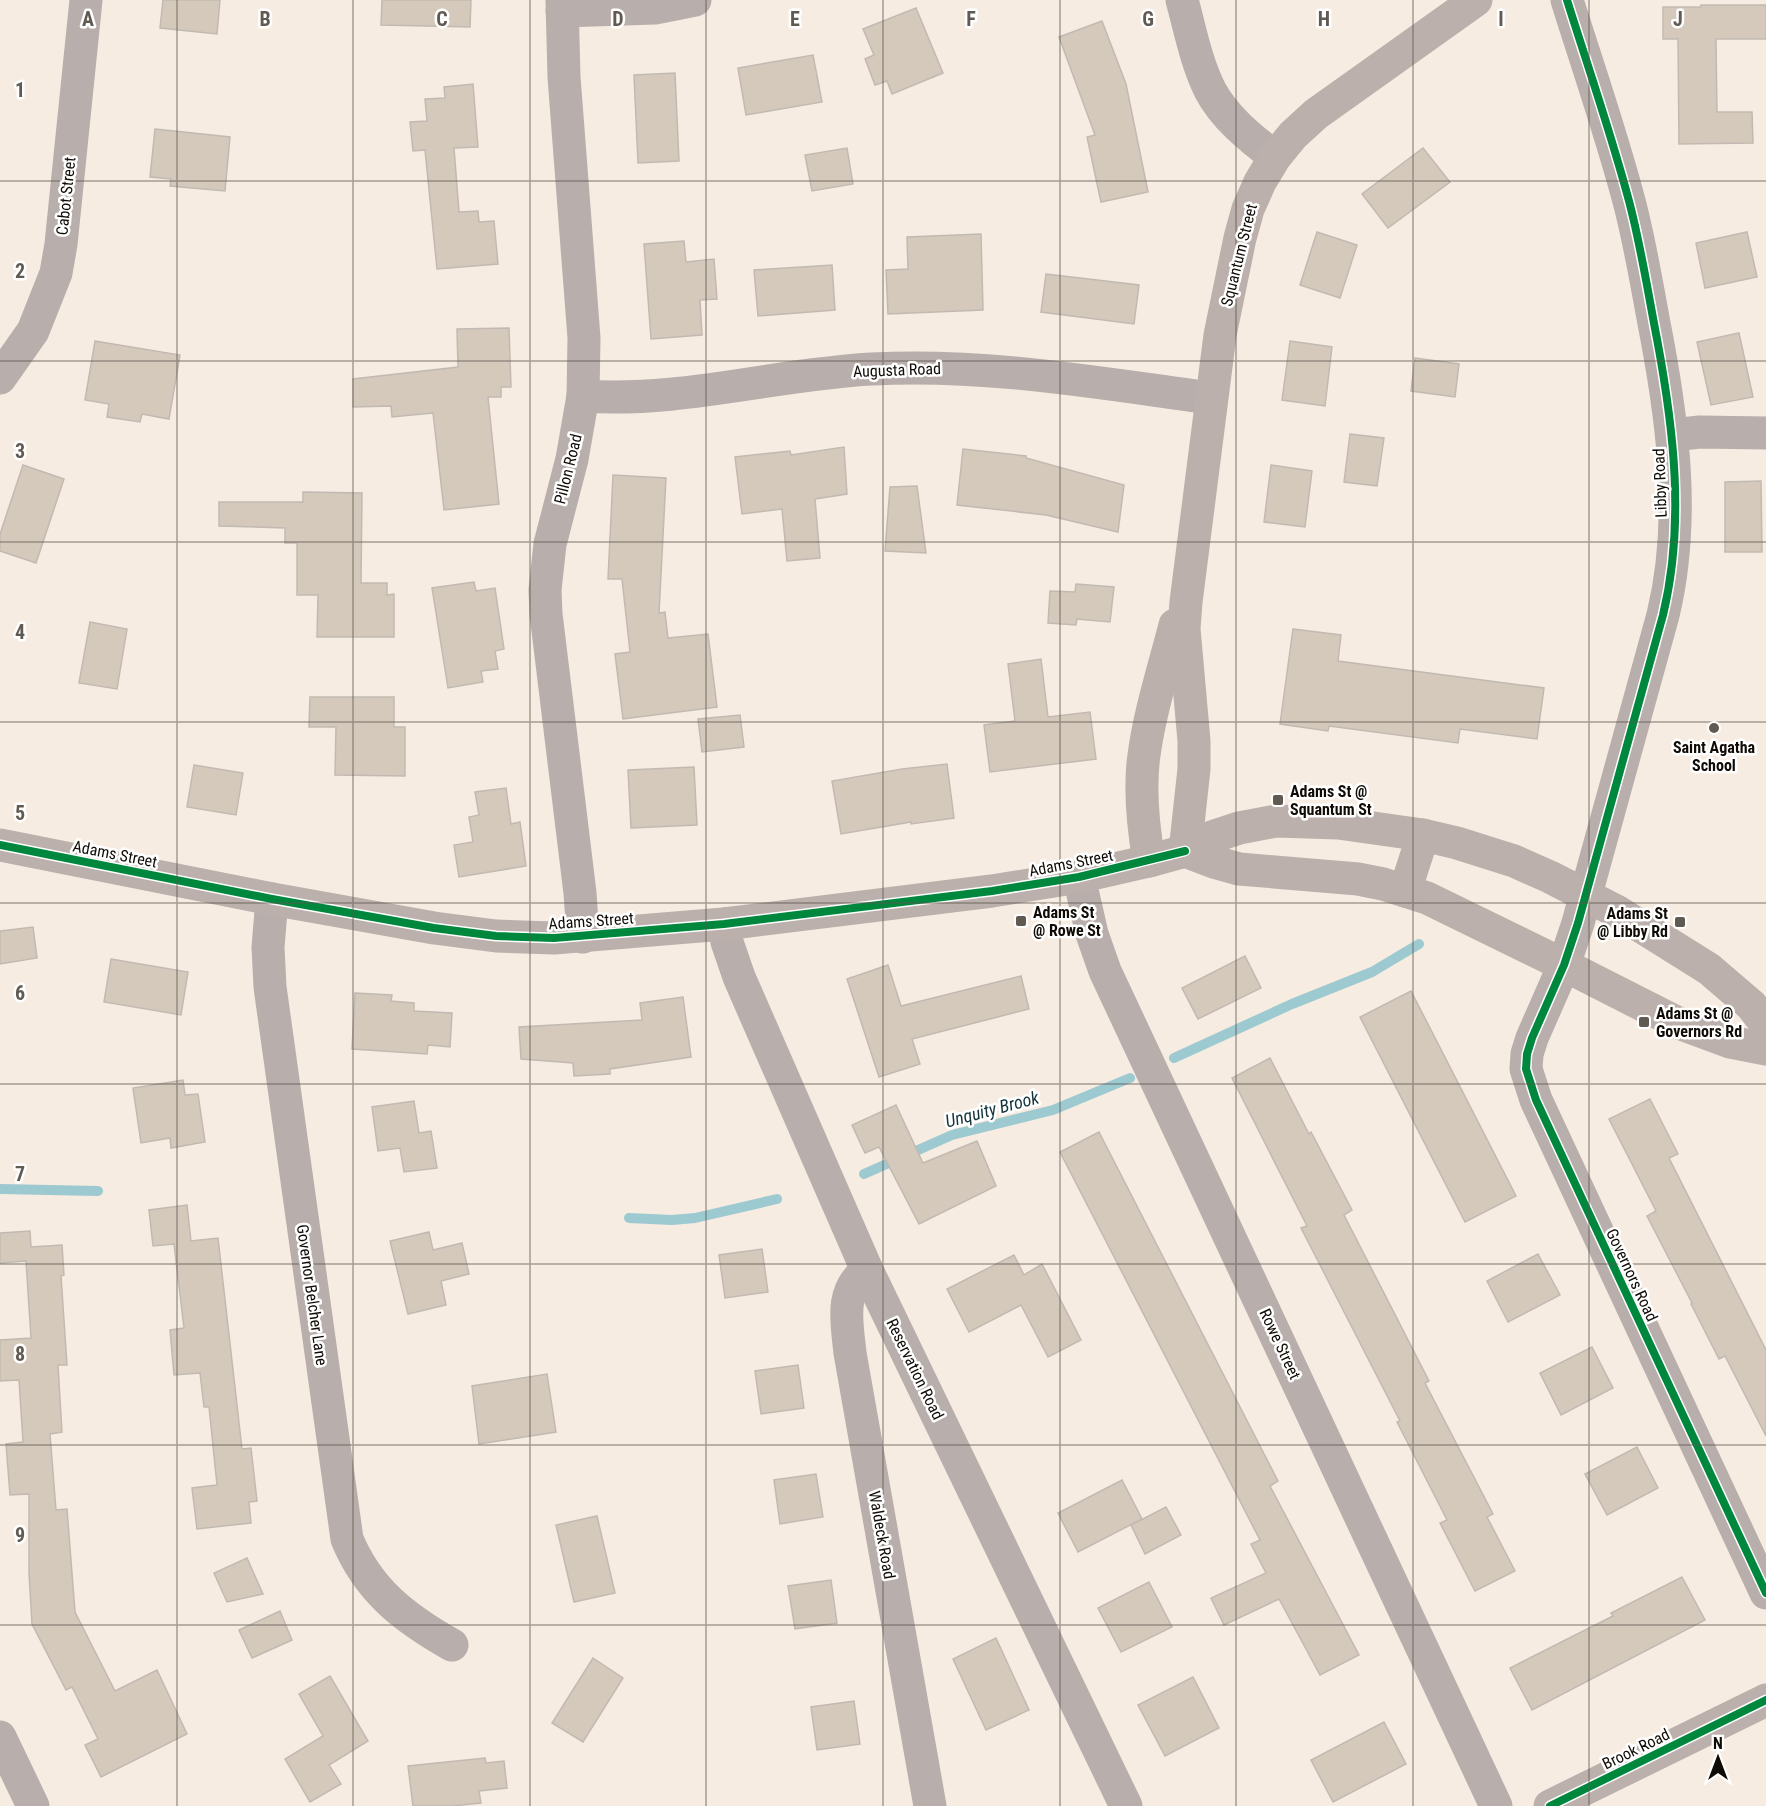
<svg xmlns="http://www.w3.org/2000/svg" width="1766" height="1806" font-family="'Roboto Condensed',sans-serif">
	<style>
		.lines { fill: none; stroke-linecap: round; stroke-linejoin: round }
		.stream { stroke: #9dc9d0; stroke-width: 10 }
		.building { fill: #d4c9bb; stroke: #c2bab2; stroke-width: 1.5 }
		.minor { stroke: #b8aeab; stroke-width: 33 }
		.major { stroke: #bbb0ab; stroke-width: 33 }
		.cycleway-casing { stroke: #fff; stroke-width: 11 }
		.cycleway { stroke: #00873e; stroke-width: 8 }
		.grid { fill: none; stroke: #615a52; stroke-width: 1.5; stroke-opacity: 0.55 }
		.poi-dot { fill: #615a52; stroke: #fff; stroke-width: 2 }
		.labels { text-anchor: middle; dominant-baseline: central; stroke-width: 5; stroke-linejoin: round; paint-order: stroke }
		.street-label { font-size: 16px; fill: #100b05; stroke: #fff }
		.poi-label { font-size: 16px; font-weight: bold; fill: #100b05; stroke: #fff; text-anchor: start }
		.water-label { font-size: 18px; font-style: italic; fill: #13343b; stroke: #fff }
		.grid-label { font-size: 20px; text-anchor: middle; font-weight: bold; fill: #615a52; stroke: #fff; stroke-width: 5; stroke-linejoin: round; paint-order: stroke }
	</style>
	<rect width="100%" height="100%" fill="#f7ece1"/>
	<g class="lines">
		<g class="stream">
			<polyline points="1174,1058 1292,1004 1372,972 1419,944"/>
			<polyline points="864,1174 952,1135 1053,1110 1130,1078"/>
			<polyline points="0,1189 98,1191"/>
			<polyline points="629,1218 672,1220 695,1218 777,1199"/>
		</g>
	</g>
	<g class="building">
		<polygon points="163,0 220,0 217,34 160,28"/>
		<polygon points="382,0 471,0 470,27 381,25"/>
		<polygon points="1701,5 1766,5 1766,39 1716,39 1717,112 1752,112 1753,143 1679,144 1678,39 1663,39 1663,7 1701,7"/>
		<polygon points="916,8 943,73 892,94 887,81 875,85 865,59 874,55 863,29"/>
		<polygon points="1102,21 1126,84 1148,192 1101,202 1087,137 1095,135 1059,37"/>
		<polygon points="813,55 822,102 746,115 738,68"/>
		<polygon points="675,73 679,161 638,163 634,75"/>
		<polygon points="473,84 478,147 454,148 459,212 478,211 479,222 494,221 498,264 437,269 425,150 413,151 410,122 427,121 425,99 445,98 444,87"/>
		<polygon points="155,129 230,137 225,191 170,186 171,179 150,177"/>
		<polygon points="847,148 853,184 812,191 805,155"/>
		<polygon points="1423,148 1450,182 1388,228 1362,194"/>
		<polygon points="1317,232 1357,245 1340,298 1300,285"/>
		<polygon points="1747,232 1757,277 1705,288 1696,243"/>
		<polygon points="981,234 983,310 888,314 886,270 908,269 907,237"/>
		<polygon points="684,241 686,262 714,259 717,299 700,300 702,335 651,339 644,244"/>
		<polygon points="832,265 835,310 758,316 754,270"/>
		<polygon points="1046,274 1139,285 1134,324 1041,312"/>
		<polygon points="509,328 511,387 501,387 501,397 488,397 499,504 444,510 433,413 392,417 391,406 353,407 353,379 458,367 457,329"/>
		<polygon points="1739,333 1753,397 1711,405 1697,342"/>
		<polygon points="95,341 180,355 169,419 142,414 140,422 107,417 109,404 85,400"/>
		<polygon points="1290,341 1332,347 1325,406 1282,400"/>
		<polygon points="1415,358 1459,364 1455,397 1411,391"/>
		<polygon points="1350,434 1384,438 1377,486 1344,482"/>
		<polygon points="844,447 847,494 815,499 820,558 787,561 782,509 742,514 735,457 790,451 791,455"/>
		<polygon points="963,449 1026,456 1026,458 1124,485 1118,532 1046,515 957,505"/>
		<polygon points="23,465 64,479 36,563 0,551 0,534"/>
		<polygon points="1271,465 1312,471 1305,527 1264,522"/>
		<polygon points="613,475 666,478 659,613 665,612 668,638 708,634 717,707 623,719 615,654 630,652 622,579 608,579"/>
		<polygon points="1761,481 1762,552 1725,552 1725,482"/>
		<polygon points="917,486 926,553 885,551 890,487"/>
		<polygon points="303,492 362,493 361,583 387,583 387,595 394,594 394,637 317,637 318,595 297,595 297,543 285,543 285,528 219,526 219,502 303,502"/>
		<polygon points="474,582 476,591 495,588 504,649 495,651 498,669 481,671 483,682 448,688 432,588"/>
		<polygon points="1076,584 1114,587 1110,622 1077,619 1076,625 1048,623 1050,591 1075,592"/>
		<polygon points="90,622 127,629 117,689 79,683"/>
		<polygon points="1293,629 1341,635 1338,661 1544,688 1537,739 1460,729 1458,743 1329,726 1328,731 1280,724"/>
		<polygon points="1041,659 1048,717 1090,712 1096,759 990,772 984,725 1015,721 1008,664"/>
		<polygon points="310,697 394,697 394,727 405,727 405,776 335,775 336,727 309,727"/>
		<polygon points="740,715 744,747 702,752 698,719"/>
		<polygon points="947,764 954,818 911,824 911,822 841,834 832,781 902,769"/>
		<polygon points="194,765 243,773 236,815 187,807"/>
		<polygon points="694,767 697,825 631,828 628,770"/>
		<polygon points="506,788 511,824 520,822 526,866 459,877 454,845 473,842 469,817 479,815 475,792"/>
		<polygon points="33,927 37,958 0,964 0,931"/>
		<polygon points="1245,956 1261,988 1198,1019 1182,988"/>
		<polygon points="111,959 188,972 181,1015 104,1002"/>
		<polygon points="888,965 901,1006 1021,976 1029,1009 912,1039 920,1064 879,1077 847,979"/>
		<polygon points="1411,991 1516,1196 1465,1222 1360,1017"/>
		<polygon points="355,993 392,995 391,1001 414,1003 414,1011 452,1013 450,1047 428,1045 427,1054 352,1049"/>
		<polygon points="683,997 691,1057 610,1069 610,1074 574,1076 573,1063 521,1059 519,1027 642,1020 640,1003"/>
		<polygon points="1270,1058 1309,1134 1311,1132 1352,1210 1344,1215 1429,1381 1425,1383 1493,1514 1487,1517 1515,1571 1475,1591 1440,1523 1447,1520 1397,1422 1400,1421 1301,1228 1307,1226 1232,1078"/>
		<polygon points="183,1080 185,1095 198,1094 205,1142 171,1148 170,1138 141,1143 133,1088"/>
		<polygon points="1650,1099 1678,1154 1669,1158 1766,1350 1766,1436 1725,1356 1719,1359 1691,1304 1692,1303 1647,1216 1656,1211 1609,1119"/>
		<polygon points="414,1101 419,1133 431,1131 437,1168 404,1172 400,1148 378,1151 372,1107"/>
		<polygon points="896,1105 923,1163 977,1141 996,1186 919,1224 879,1147 865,1153 852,1125"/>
		<polygon points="1099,1132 1278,1481 1270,1486 1359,1655 1320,1675 1279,1599 1224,1625 1211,1598 1266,1573 1251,1544 1260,1540 1060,1152"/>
		<polygon points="187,1205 191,1241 218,1238 242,1449 251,1448 257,1501 249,1502 251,1523 197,1529 192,1488 217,1485 209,1407 204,1407 200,1373 174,1375 170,1330 184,1328 174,1244 153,1246 149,1210"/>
		<polygon points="30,1231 31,1247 62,1245 64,1275 61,1276 67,1365 58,1365 62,1432 50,1434 56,1510 67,1509 75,1612 115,1691 157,1670 187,1734 101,1777 85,1745 98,1739 72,1687 66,1690 32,1624 29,1573 29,1494 10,1495 6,1444 23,1442 19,1380 0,1381 0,1340 31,1338 26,1261 0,1263 0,1233"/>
		<polygon points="429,1232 433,1250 462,1243 469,1274 441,1281 446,1305 408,1314 390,1241"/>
		<polygon points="762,1249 768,1292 725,1298 719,1255"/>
		<polygon points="1538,1254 1560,1295 1508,1322 1487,1281"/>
		<polygon points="1014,1255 1024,1275 1042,1264 1081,1340 1048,1357 1021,1305 969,1332 947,1289"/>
		<polygon points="1592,1347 1613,1388 1561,1415 1540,1373"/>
		<polygon points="798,1365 804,1408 761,1414 755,1371"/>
		<polygon points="547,1374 556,1432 479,1444 472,1386"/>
		<polygon points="1637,1447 1658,1488 1607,1515 1585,1474"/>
		<polygon points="816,1474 823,1517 780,1524 774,1480"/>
		<polygon points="1122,1480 1142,1519 1078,1552 1058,1513"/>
		<polygon points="1166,1507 1181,1535 1145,1554 1131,1525"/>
		<polygon points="597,1516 615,1593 574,1602 556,1525"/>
		<polygon points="247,1558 263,1594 227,1602 214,1573"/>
		<polygon points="1682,1577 1705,1620 1532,1710 1510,1668 1613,1616 1611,1613"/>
		<polygon points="831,1580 837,1623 795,1629 788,1586"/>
		<polygon points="1149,1582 1172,1627 1121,1652 1098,1608"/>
		<polygon points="280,1611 292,1640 252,1658 239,1630"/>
		<polygon points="996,1638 1029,1710 986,1730 953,1659"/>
		<polygon points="593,1658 623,1678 583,1742 552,1723"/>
		<polygon points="330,1676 368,1741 329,1765 341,1784 310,1802 285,1759 323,1736 299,1694"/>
		<polygon points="1193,1677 1219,1728 1165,1756 1138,1705"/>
		<polygon points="854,1701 860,1744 817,1750 811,1707"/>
		<polygon points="1384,1722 1406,1764 1333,1802 1311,1760"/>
		<polygon points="485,1758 486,1763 504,1761 507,1788 479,1791 481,1803 452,1806 413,1806 408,1766"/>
	</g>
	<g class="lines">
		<g class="minor">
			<polyline points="562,0 564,77 584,338 583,396 572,459 550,544 545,590 546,614 580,893 583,937"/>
			<path d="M1182 0C1190 29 1196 62 1210 90 1224 117 1250 138 1275 157"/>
			<path d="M1567 0C1588 67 1611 133 1629 201 1641 246 1648 293 1657 339 1674 430 1685 524 1663 615L1578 923 1564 965 1532 1038 1527 1054 1526 1069 1536 1100 1766 1593"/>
			<polyline points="562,11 655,8 695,0"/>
			<polyline points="0,378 33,331 56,273 61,244 86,0"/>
			<path d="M583 396C681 403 775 374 872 369 986 363 1098 383 1211 398"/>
			<polyline points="1672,435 1700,432 1766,433"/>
			<polyline points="1079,877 1092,934 1105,971 1496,1806"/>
			<path d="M272 899 268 947 270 987 347 1539C368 1590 404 1618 452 1645"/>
			<polyline points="724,924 727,942 739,977 867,1270 1126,1806"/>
			<path d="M867 1270C839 1292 847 1322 850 1353L930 1806"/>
			<polyline points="0,1737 33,1806"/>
		</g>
		<g class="major">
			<polyline points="0,845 272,899 434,928 496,936 554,938 724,924 992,891 1079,877 1149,861 1185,851 1212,837 1239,828 1276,821 1338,823 1423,835 1457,843 1514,861 1550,877 1618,912 1709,969 1751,1005 1766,1024"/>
			<polyline points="1185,851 1194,769 1194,741 1184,629 1186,602 1220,335 1240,238 1248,209 1260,182 1275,157 1293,135 1316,114 1476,0"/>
			<polyline points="1185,851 1214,862 1239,869 1358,879 1383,884 1427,898 1564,965 1676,1022 1730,1042 1766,1049"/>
			<path d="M1149 861C1143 826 1139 790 1144 755 1150 711 1164 668 1175 625"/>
			<polyline points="1405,891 1423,835"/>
			<polyline points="1550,1806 1766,1700"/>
		</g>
		<g class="cycleway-casing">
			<g id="cycleway">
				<path d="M1567 0C1588 67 1611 133 1629 201 1641 246 1648 293 1657 339 1674 430 1685 524 1663 615L1578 923 1564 965 1532 1038 1527 1054 1526 1069 1536 1100 1766 1593"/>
				<polyline points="0,845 272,899 434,928 496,936 554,938 724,924 992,891 1079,877 1185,851"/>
				<polyline points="1550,1806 1766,1700"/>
			</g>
		</g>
		<use href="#cycleway" class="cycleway"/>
	</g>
	<path class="grid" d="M177 0V1806M353 0V1806M530 0V1806M706 0V1806M883 0V1806M1060 0V1806M1236 0V1806M1413 0V1806M1589 0V1806M0 181H1766M0 361H1766M0 542H1766M0 722H1766M0 903H1766M0 1084H1766M0 1264H1766M0 1445H1766M0 1625H1766"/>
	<g class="poi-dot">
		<circle cx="1714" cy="728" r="6"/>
		<rect x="1272" y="794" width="12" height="12" rx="3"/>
		<rect x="1015" y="915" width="12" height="12" rx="3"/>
		<rect x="1674" y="916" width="12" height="12" rx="3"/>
		<rect x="1638" y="1016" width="12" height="12" rx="3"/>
	</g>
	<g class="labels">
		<g class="street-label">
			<text transform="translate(66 196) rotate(-84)">Cabot Street</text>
			<text transform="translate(1239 255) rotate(-76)">Squantum Street</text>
			<text transform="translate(897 370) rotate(-2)">Augusta Road</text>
			<text transform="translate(568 469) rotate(-76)">Pillon Road</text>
			<text transform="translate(1660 483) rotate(-92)">Libby Road</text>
			<text transform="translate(115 854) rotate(11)">Adams Street</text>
			<text transform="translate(1071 863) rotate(-11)">Adams Street</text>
			<text transform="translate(591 921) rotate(-4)">Adams Street</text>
			<text transform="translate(1632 1275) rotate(65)">Governors Road</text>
			<text transform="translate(312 1295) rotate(82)">Governor Belcher Lane</text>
			<text transform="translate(1280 1344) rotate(65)">Rowe Street</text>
			<text transform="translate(915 1369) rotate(64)">Reservation Road</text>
			<text transform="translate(882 1535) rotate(80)">Waldeck Road</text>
			<text transform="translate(1636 1749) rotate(-26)">Brook Road</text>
		</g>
		<g class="poi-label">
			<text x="1714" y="747" text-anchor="middle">Saint Agatha<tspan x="1714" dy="18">School</tspan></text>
			<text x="1290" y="791">Adams St @<tspan x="1290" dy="18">Squantum St</tspan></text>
			<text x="1033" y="912">Adams St<tspan x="1033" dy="18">@ Rowe St</tspan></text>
			<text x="1668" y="913" text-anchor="end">Adams St<tspan x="1668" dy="18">@ Libby Rd</tspan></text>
			<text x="1656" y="1013">Adams St @<tspan x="1656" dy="18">Governors Rd</tspan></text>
		</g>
		<g class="water-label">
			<text transform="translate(992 1109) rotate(-15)">Unquity Brook</text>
		</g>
	</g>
	<g class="grid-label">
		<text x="88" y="26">A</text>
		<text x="265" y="26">B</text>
		<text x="442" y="26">C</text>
		<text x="618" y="26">D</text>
		<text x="795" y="26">E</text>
		<text x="971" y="26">F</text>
		<text x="1148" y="26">G</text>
		<text x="1324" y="26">H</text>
		<text x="1501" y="26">I</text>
		<text x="1678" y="26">J</text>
		<text x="20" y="97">1</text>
		<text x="20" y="278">2</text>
		<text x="20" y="458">3</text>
		<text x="20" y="639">4</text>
		<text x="20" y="820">5</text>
		<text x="20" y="1000">6</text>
		<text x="20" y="1181">7</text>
		<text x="20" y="1361">8</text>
		<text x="20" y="1542">9</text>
	</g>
	<g transform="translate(1718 1758)" stroke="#ffffff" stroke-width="4.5" paint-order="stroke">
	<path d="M0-4.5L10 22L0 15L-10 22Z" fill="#100b05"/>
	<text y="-9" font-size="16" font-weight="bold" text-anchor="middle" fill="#100b05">N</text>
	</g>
</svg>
